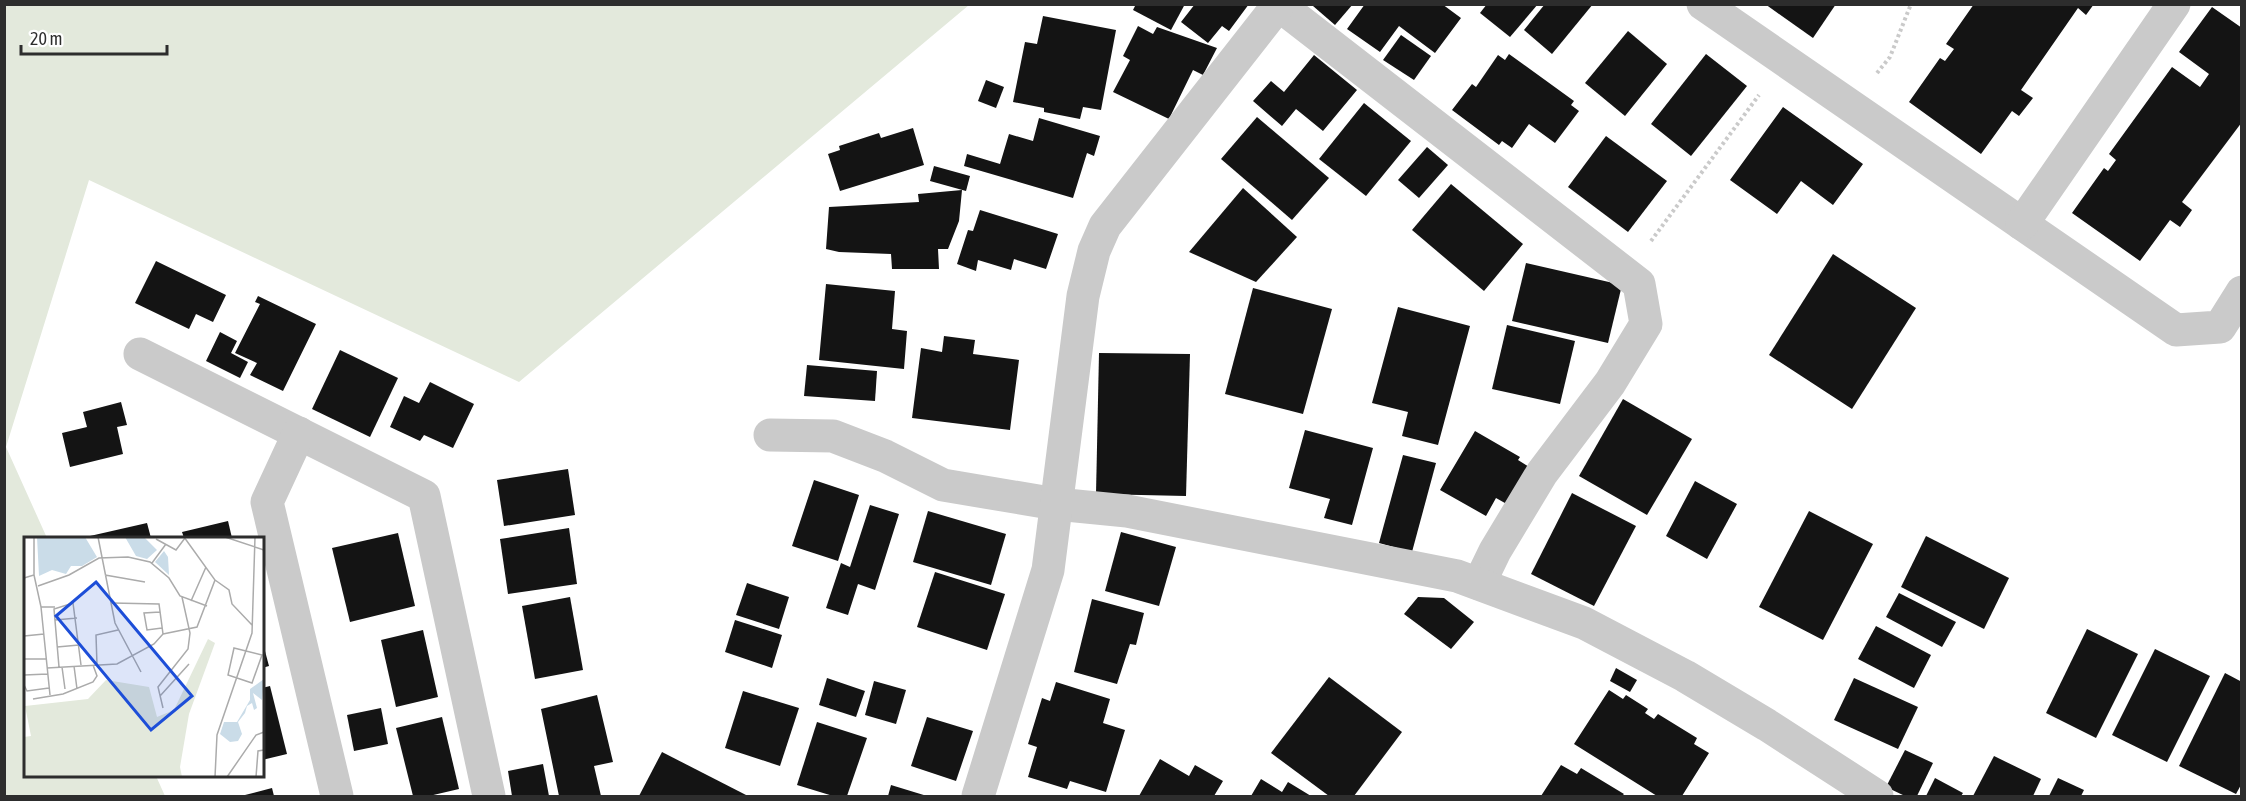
<svg xmlns="http://www.w3.org/2000/svg" width="2246" height="801" font-family="'Asap Condensed',sans-serif">
	<style>
		.green { fill: #e3e9dc }
		.building { fill: #141414 }
		.lines { fill: none; stroke-linecap: round; stroke-linejoin: round }
		.path { stroke: #cacaca; stroke-width: 4; stroke-dasharray: 3 3; stroke-linecap: butt }
		.minor { stroke: #cacaca; stroke-width: 33 }
		.inset-road { fill: none; stroke: #ababab; stroke-width: 1.5 }
		.view { fill: #1d4ed8; fill-opacity: 0.15; stroke: #1d4ed8; stroke-width: 3 }
		.inset-edge { fill: none; stroke: #2d2d2d; stroke-width: 3 }
	</style>
	<rect width="100%" height="100%" fill="#fff"/>
	<polygon class="green" points="5,4 969,4 969,5 519,382 89,180 6,447 47,538 26,538 26,776 156,776 165,796 5,796"/>
	<g class="building">
		<polygon points="1136,4 1185,4 1171,30 1133,10"/>
		<polygon points="1195,4 1249,4 1229,31 1222,26 1208,43 1181,22"/>
		<polygon points="1315,4 1353,4 1335,25 1313,6"/>
		<polygon points="1365,4 1442,4 1461,18 1435,53 1399,26 1380,52 1347,29"/>
		<polygon points="1487,4 1538,4 1510,37 1480,13"/>
		<polygon points="1545,4 1593,4 1552,54 1524,30"/>
		<polygon points="1765,4 1836,4 1813,38"/>
		<polygon points="1974,4 2094,4 2086,15 2078,8 2021,90 2033,98 2019,116 2012,111 1981,154 1909,102 1940,58 1945,61 1954,49 1946,44"/>
		<polygon points="2212,7 2242,28 2242,122 2182,202 2192,210 2180,227 2170,220 2140,261 2072,213 2104,168 2108,171 2116,160 2109,154 2172,67 2200,87 2209,74 2179,52"/>
		<polygon points="1043,16 1116,30 1101,110 1083,107 1080,119 1044,112 1044,108 1013,102 1025,42 1037,44"/>
		<polygon points="1138,26 1153,34 1157,27 1217,48 1203,75 1193,70 1169,119 1113,92 1130,60 1123,56"/>
		<polygon points="1628,31 1667,64 1625,116 1585,83"/>
		<polygon points="1401,35 1431,56 1414,80 1383,60"/>
		<polygon points="1509,54 1574,101 1571,105 1579,111 1555,143 1529,124 1512,148 1502,141 1499,145 1452,110 1472,84 1476,87 1498,55 1505,60"/>
		<polygon points="1706,54 1747,86 1691,156 1651,124"/>
		<polygon points="1314,55 1357,90 1323,131 1296,109 1282,126 1253,101 1271,81 1284,92"/>
		<polygon points="986,80 1004,87 996,108 978,101"/>
		<polygon points="1364,103 1411,141 1366,196 1319,159"/>
		<polygon points="1783,107 1863,164 1833,205 1801,181 1777,214 1730,180"/>
		<polygon points="1257,117 1329,178 1292,220 1221,159"/>
		<polygon points="1039,118 1100,136 1094,156 1087,153 1073,198 964,166 967,154 1000,164 1009,134 1033,141"/>
		<polygon points="913,128 924,165 840,191 828,154 840,150 839,146 879,133 881,138"/>
		<polygon points="1606,136 1667,181 1628,232 1568,187"/>
		<polygon points="1427,147 1448,165 1419,198 1398,180"/>
		<polygon points="934,166 970,176 966,191 930,181"/>
		<polygon points="1451,184 1523,244 1484,291 1412,230"/>
		<polygon points="1243,188 1297,237 1256,282 1189,252"/>
		<polygon points="962,190 959,221 948,249 938,249 939,269 892,269 891,254 839,252 826,249 829,207 919,202 918,194"/>
		<polygon points="980,210 1058,234 1046,269 1014,259 1011,270 978,260 976,271 957,264 968,230 973,231"/>
		<polygon points="1833,254 1916,308 1852,409 1769,355"/>
		<polygon points="156,261 226,295 213,322 196,314 189,329 135,303"/>
		<polygon points="1526,263 1622,285 1608,343 1512,321"/>
		<polygon points="826,284 895,291 892,329 907,331 904,369 819,360"/>
		<polygon points="1253,288 1332,309 1303,414 1225,394"/>
		<polygon points="258,296 316,324 283,391 250,375 257,363 235,353 260,304 255,302"/>
		<polygon points="1398,307 1470,326 1438,445 1402,436 1408,412 1372,403"/>
		<polygon points="1507,325 1575,341 1560,404 1492,389"/>
		<polygon points="220,332 237,341 231,353 248,362 240,378 206,361"/>
		<polygon points="944,336 975,340 973,354 1019,360 1010,430 912,418 921,348 942,352"/>
		<polygon points="340,350 398,378 370,437 312,409"/>
		<polygon points="1099,353 1190,354 1186,496 1096,494"/>
		<polygon points="807,365 877,371 875,401 804,396"/>
		<polygon points="430,382 474,404 453,448 424,435 420,441 390,427 404,396 419,403"/>
		<polygon points="1623,399 1692,439 1647,515 1579,476"/>
		<polygon points="121,402 127,425 117,427 123,454 70,467 62,433 87,427 83,412"/>
		<polygon points="1305,430 1373,448 1352,525 1324,518 1330,499 1289,488"/>
		<polygon points="1475,431 1520,457 1518,460 1534,470 1512,507 1496,498 1486,516 1440,490"/>
		<polygon points="1403,455 1436,463 1412,552 1379,543"/>
		<polygon points="568,469 575,515 504,526 497,480"/>
		<polygon points="814,480 859,495 838,561 792,546"/>
		<polygon points="1695,481 1737,504 1707,559 1666,536"/>
		<polygon points="1572,493 1636,526 1594,606 1531,574"/>
		<polygon points="870,505 899,514 875,590 858,584 848,615 826,608 841,563 850,567"/>
		<polygon points="928,511 1006,534 991,585 913,562"/>
		<polygon points="1809,511 1873,544 1823,640 1759,607"/>
		<polygon points="228,521 232,538 184,538 182,532"/>
		<polygon points="147,523 151,538 91,538 90,536"/>
		<polygon points="569,528 577,584 508,594 500,539"/>
		<polygon points="1121,532 1176,547 1159,606 1105,591"/>
		<polygon points="398,533 415,606 350,622 332,548"/>
		<polygon points="1926,536 2009,578 1984,629 1901,587"/>
		<polygon points="935,572 1005,594 987,650 917,627"/>
		<polygon points="747,583 789,597 779,629 736,615"/>
		<polygon points="1899,593 1956,622 1942,647 1886,617"/>
		<polygon points="570,597 583,670 535,679 522,606"/>
		<polygon points="1418,597 1444,598 1474,622 1451,649 1404,614"/>
		<polygon points="1092,599 1144,613 1136,645 1130,644 1117,684 1074,672"/>
		<polygon points="735,620 782,635 772,668 725,652"/>
		<polygon points="1876,626 1931,655 1914,688 1858,659"/>
		<polygon points="2087,629 2138,654 2096,738 2046,713"/>
		<polygon points="423,630 438,697 396,707 381,640"/>
		<polygon points="262,640 269,666 262,668"/>
		<polygon points="2155,649 2210,676 2167,762 2112,735"/>
		<polygon points="1616,668 1637,680 1630,692 1610,681"/>
		<polygon points="2225,673 2242,682 2242,783 2236,794 2179,766"/>
		<polygon points="1329,677 1402,732 1354,796 1329,796 1271,753"/>
		<polygon points="827,678 865,691 856,717 819,705"/>
		<polygon points="1854,678 1918,707 1898,749 1834,720"/>
		<polygon points="874,681 906,690 896,724 865,715"/>
		<polygon points="1056,682 1110,699 1103,723 1125,730 1106,792 1070,781 1067,789 1028,777 1037,747 1028,744 1042,698 1050,701"/>
		<polygon points="270,686 287,754 262,760 262,688"/>
		<polygon points="1609,690 1623,699 1626,695 1648,709 1645,713 1654,719 1658,714 1697,738 1694,744 1709,753 1682,796 1657,796 1574,744"/>
		<polygon points="743,691 799,708 780,766 725,748"/>
		<polygon points="597,695 613,762 594,766 601,796 559,796 541,709"/>
		<polygon points="381,708 388,744 354,751 347,715"/>
		<polygon points="442,717 459,789 429,796 413,796 396,728"/>
		<polygon points="927,717 973,731 956,781 911,766"/>
		<polygon points="817,722 867,738 847,796 833,796 797,785"/>
		<polygon points="1905,750 1933,763 1917,796 1905,796 1886,787"/>
		<polygon points="662,752 748,796 639,796"/>
		<polygon points="1994,756 2041,779 2033,796 1973,796"/>
		<polygon points="1160,759 1189,776 1195,765 1223,781 1214,796 1139,796"/>
		<polygon points="543,764 549,796 512,796 508,771"/>
		<polygon points="1561,765 1577,774 1581,768 1624,794 1622,796 1541,796"/>
		<polygon points="1935,778 1963,793 1961,796 1926,796"/>
		<polygon points="2058,778 2084,790 2081,796 2049,796"/>
		<polygon points="1261,779 1282,792 1288,782 1311,796 1251,796"/>
		<polygon points="891,785 927,796 888,796"/>
		<polygon points="272,788 274,796 241,796"/>
	</g>
	<g class="lines">
		<g class="path">
			<polyline points="1877,73 1890,57 1911,4"/>
			<polyline points="1651,241 1759,95"/>
		</g>
		<g class="minor">
			<polyline points="1703,4 2176,330 2220,327 2242,292"/>
			<polyline points="1279,5 1639,284 1646,324 1610,383 1542,473 1495,551 1479,584"/>
			<polyline points="2022,224 2174,4"/>
			<polyline points="140,354 424,496 489,796"/>
			<polyline points="299,433 267,502 337,796"/>
			<polyline points="770,435 833,436 885,456 943,485 1056,504 1127,511 1457,576 1584,623 1685,676 1767,725 1877,796"/>
			<polyline points="978,796 1048,570 1083,296 1094,251 1105,226 1279,4"/>
		</g>
	</g>
	<g transform="translate(24 537)">
		<rect width="240" height="240" fill="#fff"/>
		<path d="M184 102 191 106 165 177 156 230 158 240H0V200L7 199 1 169 64 162 82 143 125 150 133 180 150 173Z" fill="#e3e9dc"/>
		<path d="M13 0H61L73 20 58 29H47L42 37 28 33 15 39ZM101 0H120L133 13 123 22 112 19ZM140 14 144 20 145 38 131 25ZM240 142 238 163 229 156 233 171 230 173 228 166 223 169 221 176 214 185 218 197 214 204 206 205 196 197 200 185H213L226 163V152Z" fill="#cadce8"/>
		<path class="inset-road" d="M74 0 91 86 117 135M201 0 240 13M132 2 152 13 161 1M128 26 142 7M10 38 17 70H31M81 38 121 45M0 41 10 38V0M191 43 205 53 208 67 228 88M14 49 45 38 75 21 104 20 126 25 145 41 156 59 183 69M167 64 182 30M17 70 26 158M136 75 120 76 123 93 138 91M31 83 53 81M139 97 173 90 191 43 160 0M0 99 20 97M33 110 55 108M210 111 238 118 228 146 204 138ZM0 122H22M73 128 72 98 94 93M50 129 53 152M35 130 30 72 49 66 57 128M38 130 41 152M23 131 93 127 130 107 139 97 135 67 88 66M0 138 24 137M0 148 3 154 25 151M136 159 165 127M9 162 39 157 69 145 73 139 69 128M139 171 134 150 164 112 166 96 158 60M191 240 193 198 228 96 231 0M203 240 232 198 240 195M232 240 234 214 240 213"/>
		<path class="view" d="M72 45 168 159 127 193 32 79Z"/>
		<rect width="240" height="240" class="inset-edge"/>
	</g>
	<rect width="2246" height="801" fill="none" stroke="#2d2d2d" stroke-width="12"/>
	<path d="M21 45v9h146v-9" fill="none" stroke="#2d2d2d" stroke-width="3"/>
	<text x="30" y="45" font-size="18" fill="#2d2d2d" stroke="#ffffff" stroke-width="4.5" paint-order="stroke">20 m</text>
</svg>
